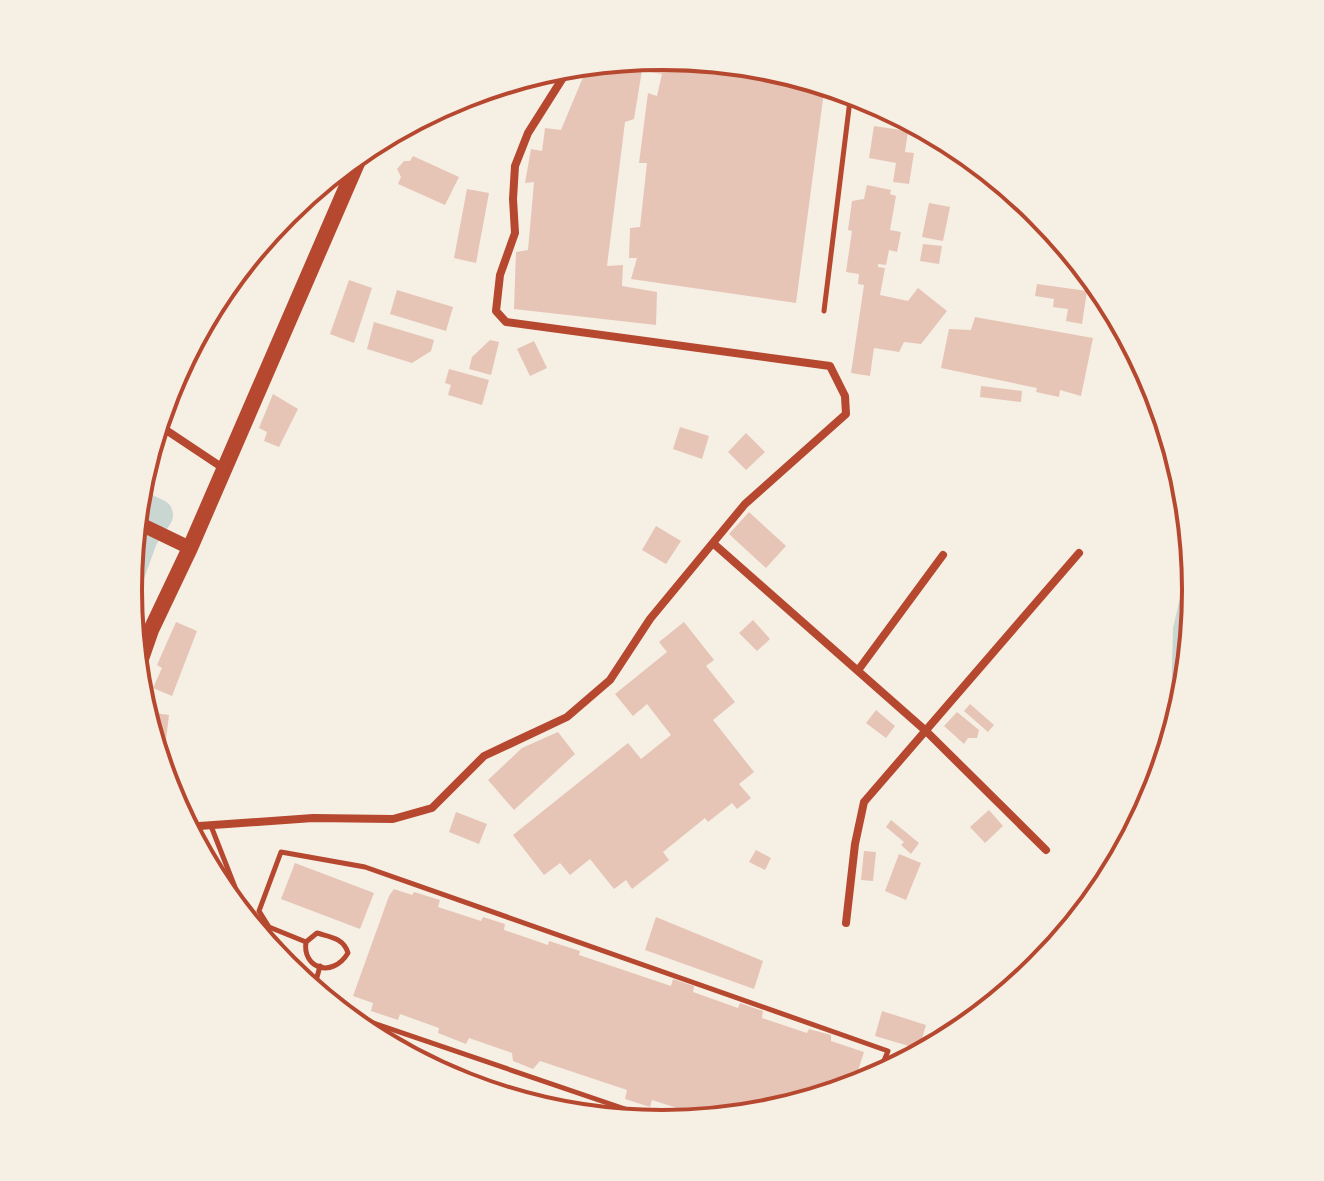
<svg xmlns="http://www.w3.org/2000/svg" width="1324" height="1181" font-family="Jost,sans-serif">
	<style>
		.water { fill: #c9d6d2 }
		.lines { fill: none; stroke-linecap: round; stroke-linejoin: round }
		.river { stroke: #c9d6d2; stroke-width: 32 }
		.building { fill: #e6c5b7 }
		.service { stroke: #b5482f; stroke-width: 5 }
		.minor { stroke: #b5482f; stroke-width: 8 }
		.tertiary { stroke: #b5482f; stroke-width: 14 }
		.primary { stroke: #b5482f; stroke-width: 16 }
		.rim { fill: none; stroke: #b5482f; stroke-width: 4 }
	</style>
	<rect width="100%" height="100%" fill="#f6efe4"/>
	<polygon class="water" points="1192,547 1196,591 1186,695 1164,769 1171,706 1173,628"/>
	<g class="lines">
		<polyline class="river" points="129,573 142,537 157,515 136,505"/>
	</g>
	<g class="building">
		<polygon points="662,56 767,66 825,84 796,303 631,279 637,258 629,258 630,228 640,227 647,163 639,163 648,93 657,96 662,74 650,72 652,57"/>
		<polygon points="644,58 634,119 625,122 607,266 623,265 622,286 657,292 656,325 514,309 516,252 528,250 534,182 525,183 531,149 542,151 545,128 561,130 586,70 596,70 596,62"/>
		<polygon points="874,126 908,131 905,152 914,153 909,184 893,182 896,163 869,158"/>
		<polygon points="413,156 459,177 445,205 398,184 401,177 397,169 404,161 410,161"/>
		<polygon points="867,185 891,190 890,194 896,196 890,230 901,232 897,252 889,250 886,265 878,264 878,267 885,268 880,295 908,301 918,288 947,311 921,344 904,342 899,352 874,348 870,376 851,373 864,285 858,284 859,274 846,272 852,231 848,230 852,201 864,199"/>
		<polygon points="467,189 489,193 476,263 454,258"/>
		<polygon points="929,203 950,207 943,241 922,237"/>
		<polygon points="923,244 942,246 939,264 920,261"/>
		<polygon points="349,280 372,288 354,343 330,334"/>
		<polygon points="1037,284 1087,291 1082,324 1066,321 1068,309 1053,307 1054,299 1035,296"/>
		<polygon points="397,290 453,307 446,331 390,314"/>
		<polygon points="975,317 1093,338 1081,396 1060,390 1059,397 1036,392 1037,388 941,368 949,329 971,330"/>
		<polygon points="374,322 434,340 431,351 412,363 367,349"/>
		<polygon points="490,340 499,342 491,375 469,369 472,357"/>
		<polygon points="534,341 547,368 530,376 517,349"/>
		<polygon points="449,369 489,380 482,405 448,395 451,385 445,383"/>
		<polygon points="981,386 1022,391 1021,402 980,397"/>
		<polygon points="273,394 298,409 279,447 264,441 267,432 259,428"/>
		<polygon points="680,427 709,436 702,459 673,449"/>
		<polygon points="746,433 765,452 746,470 728,452"/>
		<polygon points="749,512 786,546 766,568 729,534"/>
		<polygon points="656,526 681,541 666,564 642,550"/>
		<polygon points="753,620 770,639 757,651 739,633"/>
		<polygon points="176,622 197,631 172,696 153,688 162,668 157,665"/>
		<polygon points="684,622 714,660 706,666 735,702 713,720 754,772 739,784 751,798 737,809 732,803 708,822 705,818 663,852 669,860 632,889 626,880 614,889 590,859 570,875 560,863 544,875 513,835 628,743 641,759 671,735 647,704 633,716 615,694 667,652 659,642"/>
		<polygon points="970,704 994,725 988,732 964,711"/>
		<polygon points="876,710 895,726 886,738 866,723"/>
		<polygon points="148,712 169,715 165,748 154,747 147,724"/>
		<polygon points="957,712 979,730 977,738 968,738 964,744 944,726"/>
		<polygon points="558,732 575,754 514,810 488,780 522,748"/>
		<polygon points="989,810 1003,826 985,843 970,827"/>
		<polygon points="456,812 487,824 479,844 449,832"/>
		<polygon points="891,820 919,843 911,854 901,845 904,842 886,827"/>
		<polygon points="756,850 771,858 765,870 749,862"/>
		<polygon points="864,851 876,852 873,881 861,880"/>
		<polygon points="899,854 921,863 906,900 885,891"/>
		<polygon points="295,863 374,893 360,929 281,899"/>
		<polygon points="394,889 412,895 414,892 440,900 438,907 481,921 483,917 505,924 504,930 548,945 549,941 580,951 579,955 671,986 673,979 694,986 693,992 738,1008 740,1003 763,1011 762,1018 807,1033 809,1029 831,1035 831,1041 864,1052 852,1089 766,1115 697,1122 699,1115 652,1100 650,1107 625,1099 627,1090 540,1061 533,1069 513,1061 512,1053 469,1038 466,1044 438,1033 439,1028 400,1014 398,1020 371,1011 373,1003 353,996 389,896"/>
		<polygon points="656,917 763,961 754,989 645,950"/>
		<polygon points="882,1011 926,1025 919,1049 875,1036"/>
	</g>
	<g class="lines">
		<g class="service">
			<polyline points="824,311 851,92"/>
			<polyline points="211,826 251,928"/>
			<path d="M317 933C330 937 344 938 348 953 332 979 302 968 306 942Z"/>
			<polyline points="306,942 269,927 259,911 281,852 365,867 888,1051 877,1078"/>
			<polyline points="313,992 320,966"/>
			<polyline points="335,1010 669,1124"/>
		</g>
		<g class="minor">
			<polyline points="157,424 223,468"/>
			<polyline points="714,544 926,731 1046,850"/>
			<polyline points="859,669 943,555"/>
			<polyline points="185,827 313,818 393,819 432,808 484,756 567,717 610,680 650,619 745,504 846,414 845,396 830,366 506,322 496,311 500,275 515,233 513,199 515,166 528,133 571,65"/>
			<polyline points="846,923 855,844 864,802 1079,553"/>
		</g>
		<polyline class="tertiary" points="134,521 190,548"/>
		<polyline class="primary" points="136,673 151,630 190,548 364,147"/>
	</g>
	<path d="M0 0H1324V1181H0ZM142 590a520 520 0 1 1 1040 0a520 520 0 1 1-1040 0Z" fill="#f6efe4" fill-rule="evenodd"/>
	<path class="rim" d="M142 590a520 520 0 1 1 1040 0a520 520 0 1 1-1040 0Z"/>
</svg>
